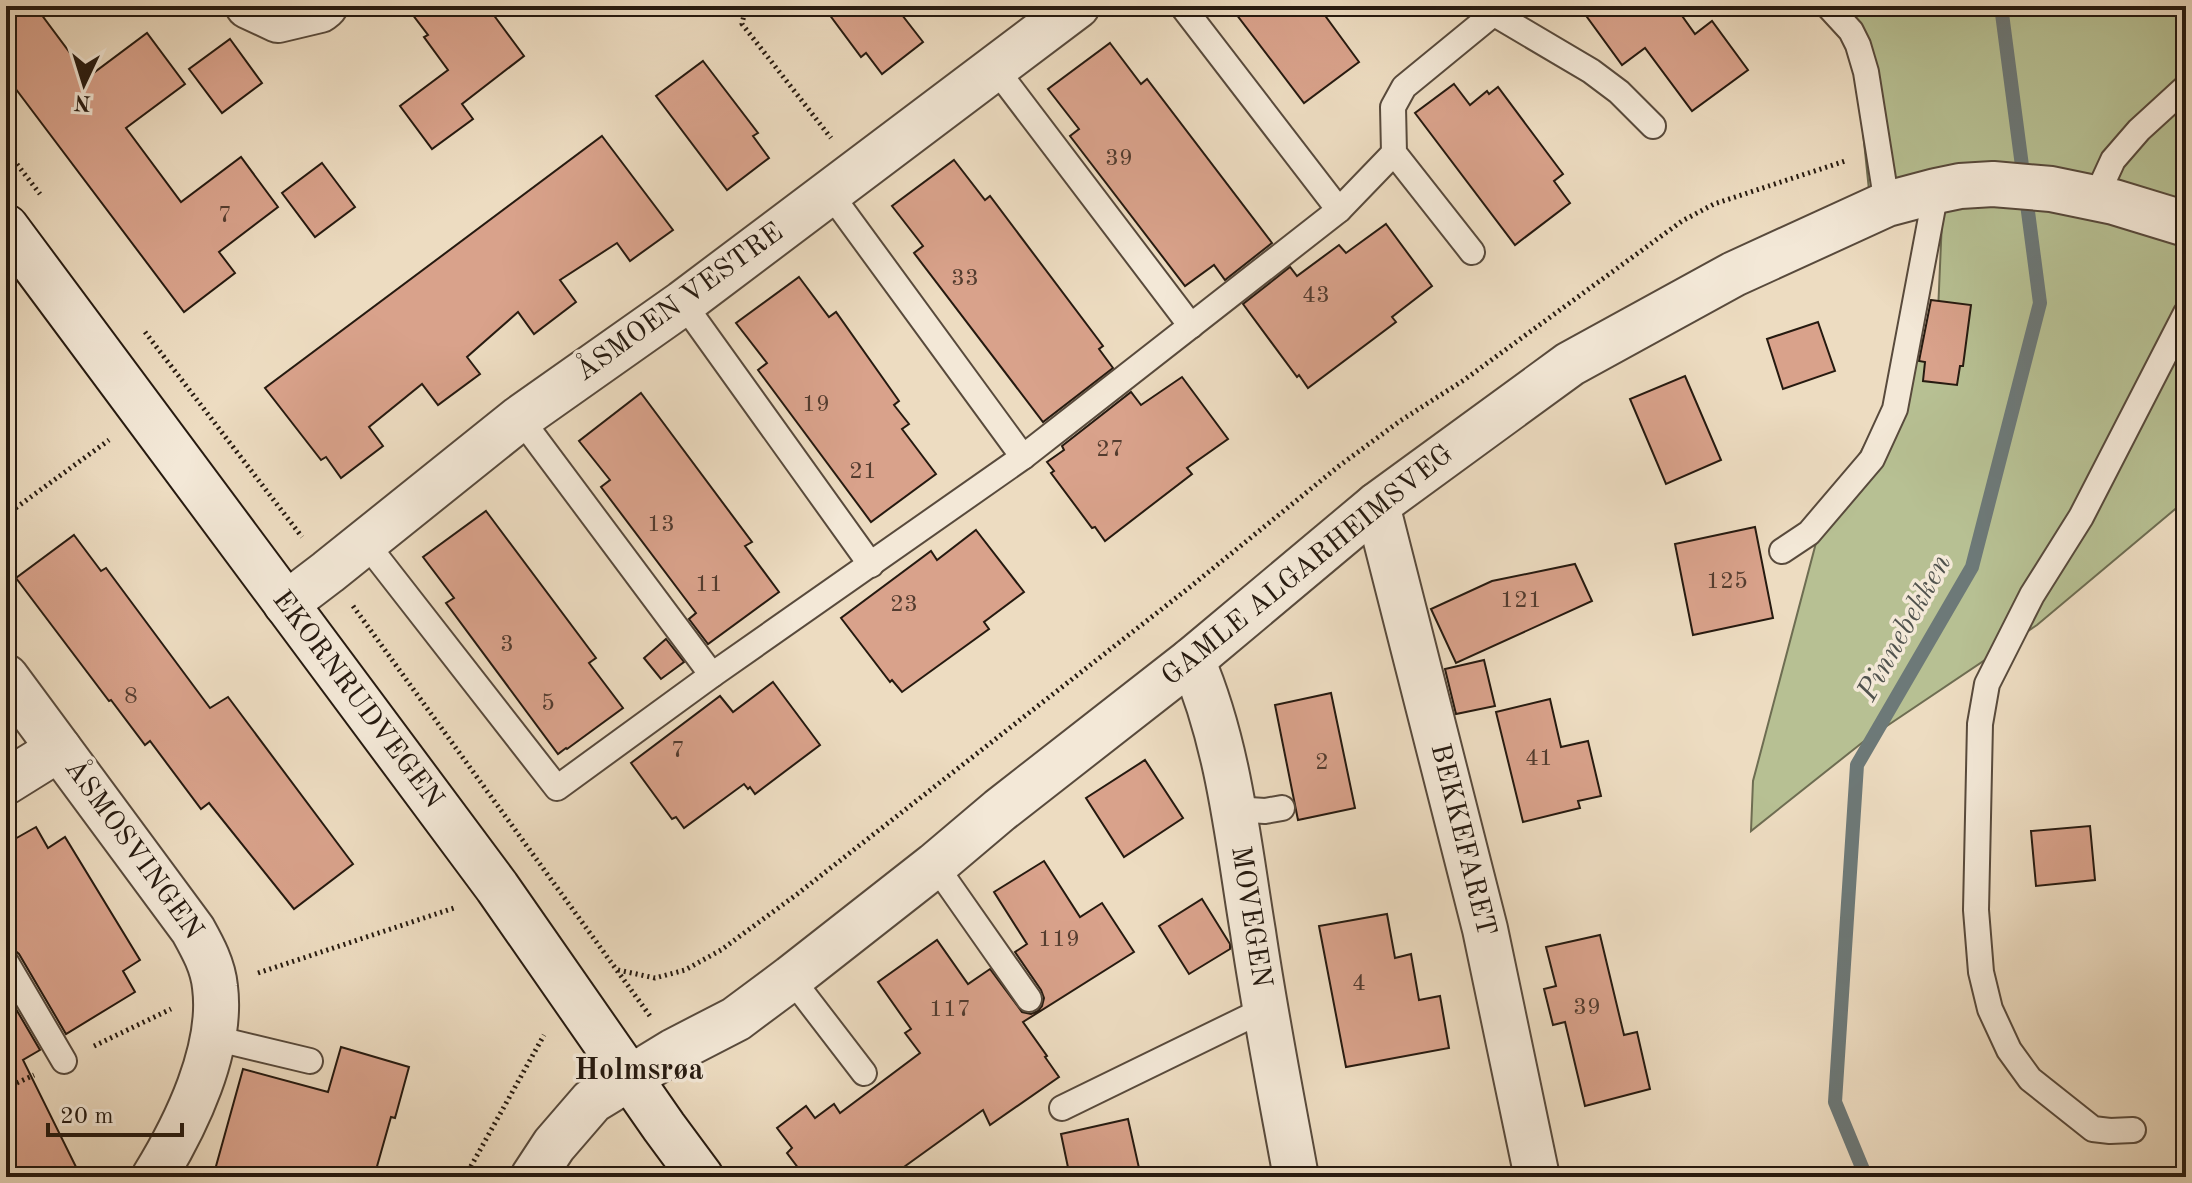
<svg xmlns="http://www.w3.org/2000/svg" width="2192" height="1183" font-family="'Old Standard TT',serif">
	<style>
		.green { fill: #b7c093; stroke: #6e6d52; stroke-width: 2 }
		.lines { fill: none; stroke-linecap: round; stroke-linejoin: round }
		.stream { stroke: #6d7978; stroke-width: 14 }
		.building { fill: #d9a28b; stroke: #261a10; stroke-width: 2 }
		.service-casing { stroke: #584a3c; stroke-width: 28 }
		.minor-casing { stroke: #584a3c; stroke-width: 48 }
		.secondary-casing { stroke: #261a10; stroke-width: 48 }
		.path { stroke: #261a10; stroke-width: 5; stroke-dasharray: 2 4; stroke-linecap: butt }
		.service { stroke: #f3e8d7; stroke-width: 24 }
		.minor { stroke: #f3e8d7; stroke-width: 44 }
		.secondary { stroke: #f3e8d7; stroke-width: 44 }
		.labels { text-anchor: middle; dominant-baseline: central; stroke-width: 7; stroke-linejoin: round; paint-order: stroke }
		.number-label { font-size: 24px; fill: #533c2f }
		.street-label { font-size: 28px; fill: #261a10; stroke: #f3e8d7 }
		.water-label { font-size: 30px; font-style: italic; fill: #50524d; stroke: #f3e8d7 }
		.neighbourhood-label { font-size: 30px; font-weight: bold; fill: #261a10; stroke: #f3e8d7 }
	</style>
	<rect width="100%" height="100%" fill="#eddcc1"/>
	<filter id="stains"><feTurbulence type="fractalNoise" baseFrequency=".0025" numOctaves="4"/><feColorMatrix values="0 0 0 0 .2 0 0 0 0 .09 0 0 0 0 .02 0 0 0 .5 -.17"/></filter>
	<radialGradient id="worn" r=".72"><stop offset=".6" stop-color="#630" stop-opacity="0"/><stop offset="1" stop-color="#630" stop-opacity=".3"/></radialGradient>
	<polygon class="green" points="1821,6 2186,6 2186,500 2037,625 1863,742 1751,831 1753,781 1821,524 1938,312 1943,197 1869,190 1852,25"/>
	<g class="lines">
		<polyline class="stream" points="1866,1177 1835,1102 1857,765 1972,567 2040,303 2001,6"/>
	</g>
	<g class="building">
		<polygon points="6,6 35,6 88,77 147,33 185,84 126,128 181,202 241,157 278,207 219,252 235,273 184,312 6,76"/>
		<polygon points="406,6 487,6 524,56 462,104 473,119 432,149 400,106 448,70 424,37 428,35"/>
		<polygon points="823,6 895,6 923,42 882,74 866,53 861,57"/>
		<polygon points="1230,6 1318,6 1359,62 1304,103"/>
		<polygon points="1579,6 1675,6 1695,34 1712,21 1748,70 1692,111 1645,48 1622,65"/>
		<polygon points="230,39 262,83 222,113 189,69"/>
		<polygon points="1110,43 1141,84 1147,79 1272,243 1225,280 1214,265 1185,286 1070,136 1079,129 1048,89"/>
		<polygon points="703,61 758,133 753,136 769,158 727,190 656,96"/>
		<polygon points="1454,84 1470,105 1487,91 1489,94 1498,87 1563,174 1554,181 1570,203 1515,245 1415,113"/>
		<polygon points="602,136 673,230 630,261 617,243 560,280 576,302 534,334 518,312 467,357 480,374 438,405 422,384 369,427 383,446 341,478 326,457 321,460 265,388"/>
		<polygon points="954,160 985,200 990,196 1103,346 1099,349 1113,368 1043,422 914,253 923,246 892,206"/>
		<polygon points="322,163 355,207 315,237 282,193"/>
		<polygon points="1386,224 1432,286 1392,317 1396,322 1308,388 1299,375 1297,377 1243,304 1290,267 1297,276 1339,245 1346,253"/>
		<polygon points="799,277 829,317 836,312 899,401 894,405 909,424 902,429 936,474 871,522 758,370 767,363 736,323"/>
		<polygon points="1931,300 1971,305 1963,366 1960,366 1957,385 1923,381 1925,362 1919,361"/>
		<polygon points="1818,322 1835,371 1783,389 1767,339"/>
		<polygon points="1685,376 1721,460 1666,484 1630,399"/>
		<polygon points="1182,377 1228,439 1187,468 1192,474 1105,541 1095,527 1092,528 1051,473 1054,471 1047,462 1064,450 1062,446 1131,392 1141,405"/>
		<polygon points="641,393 752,542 745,546 779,592 708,644 689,619 696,613 601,487 610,480 579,441"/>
		<polygon points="486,511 596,658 589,663 623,708 567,749 566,748 558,754 446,603 454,598 423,557"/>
		<polygon points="1755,527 1773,618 1693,635 1675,544"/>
		<polygon points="976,530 1024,592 984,622 989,629 902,692 892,680 890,682 841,618 931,551 937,560"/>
		<polygon points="74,535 101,571 106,568 210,708 228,697 353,864 294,909 209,803 201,809 150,741 145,745 111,700 109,701 16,578"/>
		<polygon points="1575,564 1592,601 1456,663 1431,609 1492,581"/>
		<polygon points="666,639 684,662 661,679 644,658"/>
		<polygon points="1484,660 1495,706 1456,714 1445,669"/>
		<polygon points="773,682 820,745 755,794 750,787 748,789 744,784 684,828 676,817 672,819 631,763 720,696 733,712"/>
		<polygon points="1331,693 1355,808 1298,820 1275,705"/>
		<polygon points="1550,699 1561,747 1588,741 1601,796 1578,801 1580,808 1523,822 1496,712"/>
		<polygon points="1145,760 1183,818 1124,857 1086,798"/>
		<polygon points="2090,826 2095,880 2036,886 2031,831"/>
		<polygon points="36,827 48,848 65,837 140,960 123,971 135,992 66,1034 19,954 13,949 6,947 6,844"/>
		<polygon points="1044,861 1080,917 1102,903 1134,952 1023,1022 1047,1056 1045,1057 1059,1077 990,1125 983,1110 890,1177 805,1177 787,1153 792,1148 777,1128 806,1106 815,1118 834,1104 840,1113 920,1053 905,1033 911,1029 878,982 937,940 968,984 990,969 1022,1012 1031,1014 1038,1011 1042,1006 1044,998 1041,990 1015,952 1027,944 994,892"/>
		<polygon points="1202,899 1230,944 1230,949 1189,974 1159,926"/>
		<polygon points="1387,914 1395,958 1411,954 1419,1000 1440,996 1449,1048 1346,1067 1319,926"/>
		<polygon points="1600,935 1624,1035 1637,1032 1650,1089 1585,1106 1565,1022 1553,1025 1544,989 1556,986 1546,947"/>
		<polygon points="6,992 40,1050 23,1060 81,1177 6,1177"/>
		<polygon points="341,1047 409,1067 395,1118 391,1117 374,1177 213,1177 243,1069 328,1092"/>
		<polygon points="1128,1119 1141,1177 1070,1177 1061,1134"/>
	</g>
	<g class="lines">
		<g class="service-casing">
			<g id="service">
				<polyline points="1182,6 1339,210"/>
				<polyline points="1481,6 1591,71 1619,92 1653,126"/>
				<polyline points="1828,6 1851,31 1858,45 1866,72 1887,204"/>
				<polyline points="995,68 1191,326"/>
				<polyline points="829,192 1023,457"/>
				<polyline points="2096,197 2113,160 2139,130 2186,87"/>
				<polyline points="1472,252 1394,153 1393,107 1404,87 1493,14"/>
				<polyline points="683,303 871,565"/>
				<polyline points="520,418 712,675"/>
				<polyline points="365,542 557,788 712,675 1023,457 1339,210 1394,153"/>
				<polyline points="1782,551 1809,533 1872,459 1895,409 1936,191"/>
				<polyline points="1233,809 1265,811 1282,808"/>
				<polyline points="935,865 1029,999"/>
				<polyline points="6,962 64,1061"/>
				<polyline points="791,978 864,1073"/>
				<polyline points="214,1038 310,1061"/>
				<polyline points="1062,1108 1265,1009"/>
				<polyline points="2133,1130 2110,1131 2093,1129 2030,1079 2009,1050 1990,1009 1981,972 1976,910 1980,724 1987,684 2032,595 2081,517 2186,313"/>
			</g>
		</g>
		<g class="minor-casing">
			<g id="minor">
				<polyline points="248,6 278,20 320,10 325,6"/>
				<polyline points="1377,505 1485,929 1537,1177"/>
				<polyline points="286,604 328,572 520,418 683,303 1077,6"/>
				<path d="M1192 660C1229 746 1238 841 1253 932 1265 1014 1281 1095 1296 1177"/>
				<path d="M6 677 193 930C203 948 213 966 215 987 223 1049 186 1125 154 1177"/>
				<polyline points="6,782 59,749"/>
				<polyline points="533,1177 554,1145 592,1101 674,1051 736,1019 791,978 935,865 1000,810 1192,660 1377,505 1570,364 1734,274 1887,204 1936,191 1960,186 1993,184 2051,189 2114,202 2186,224"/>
			</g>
		</g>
		<g class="secondary-casing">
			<polyline id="secondary" points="6,227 497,887 664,1127 701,1177"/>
		</g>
		<g class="path">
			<polyline points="746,6 742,24 831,138"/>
			<polyline points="6,150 40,194"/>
			<polyline points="145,332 302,537"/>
			<polyline points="6,515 109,440"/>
			<polyline points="353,606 650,1016"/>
			<polyline points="618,970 655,978 685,970 721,950 796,895 1190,587 1339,466 1400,421 1464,380 1682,221 1714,204 1845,161"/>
			<polyline points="258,973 457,907"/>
			<polyline points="94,1046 171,1009"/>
			<polyline points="6,1088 34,1075"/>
			<polyline points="465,1177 544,1035"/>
		</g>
		<use href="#service" class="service"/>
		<use href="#minor" class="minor"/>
		<use href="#secondary" class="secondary"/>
	</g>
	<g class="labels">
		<g class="number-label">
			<text x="1119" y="159">39</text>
			<text x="225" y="216">7</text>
			<text x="965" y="279">33</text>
			<text x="1316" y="296">43</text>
			<text x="816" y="405">19</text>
			<text x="1110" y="450">27</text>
			<text x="863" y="472">21</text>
			<text x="661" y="525">13</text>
			<text x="1727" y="582">125</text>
			<text x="709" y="585">11</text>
			<text x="1521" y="601">121</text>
			<text x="904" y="605">23</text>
			<text x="507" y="645">3</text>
			<text x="131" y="697">8</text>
			<text x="548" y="704">5</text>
			<text x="678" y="751">7</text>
			<text x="1539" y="759">41</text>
			<text x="1322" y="763">2</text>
			<text x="1059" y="940">119</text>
			<text x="1359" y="984">4</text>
			<text x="1587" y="1008">39</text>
			<text x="950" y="1010">117</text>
		</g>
		<g class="street-label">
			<text transform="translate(680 303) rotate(-36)">ÅSMOEN VESTRE</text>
			<text transform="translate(1308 566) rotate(-39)">GAMLE ALGARHEIMSVEG</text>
			<text transform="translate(357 700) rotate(53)">EKORNRUDVEGEN</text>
			<text transform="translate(1462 840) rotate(76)">BEKKEFARET</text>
			<text transform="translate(133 850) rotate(54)">ÅSMOSVINGEN</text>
			<text transform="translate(1250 917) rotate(81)">MOVEGEN</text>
		</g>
		<g class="water-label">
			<text transform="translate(1905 628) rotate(-61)">Pinnebekken</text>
		</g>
		<g class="neighbourhood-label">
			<text x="639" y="1071">Holmsrøa</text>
		</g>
	</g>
	<rect width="2192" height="1183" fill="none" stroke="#eddcc1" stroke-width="32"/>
	<rect x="8" y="8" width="2176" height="1167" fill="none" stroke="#261a10" stroke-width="4"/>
	<rect x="16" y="16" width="2160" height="1151" fill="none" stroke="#261a10" stroke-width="2"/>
	<g transform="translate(84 84) rotate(184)" stroke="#f3e8d7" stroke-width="6" paint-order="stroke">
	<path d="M0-6L14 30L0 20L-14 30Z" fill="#261a10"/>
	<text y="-12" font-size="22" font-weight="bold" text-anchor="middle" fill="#261a10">N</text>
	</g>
	<path d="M48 1123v12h134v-12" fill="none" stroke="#261a10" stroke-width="4"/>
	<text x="60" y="1123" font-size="24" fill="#261a10" stroke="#f3e8d7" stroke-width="6" paint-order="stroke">20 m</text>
	<rect width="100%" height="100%" filter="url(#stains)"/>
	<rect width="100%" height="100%" fill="url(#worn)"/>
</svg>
